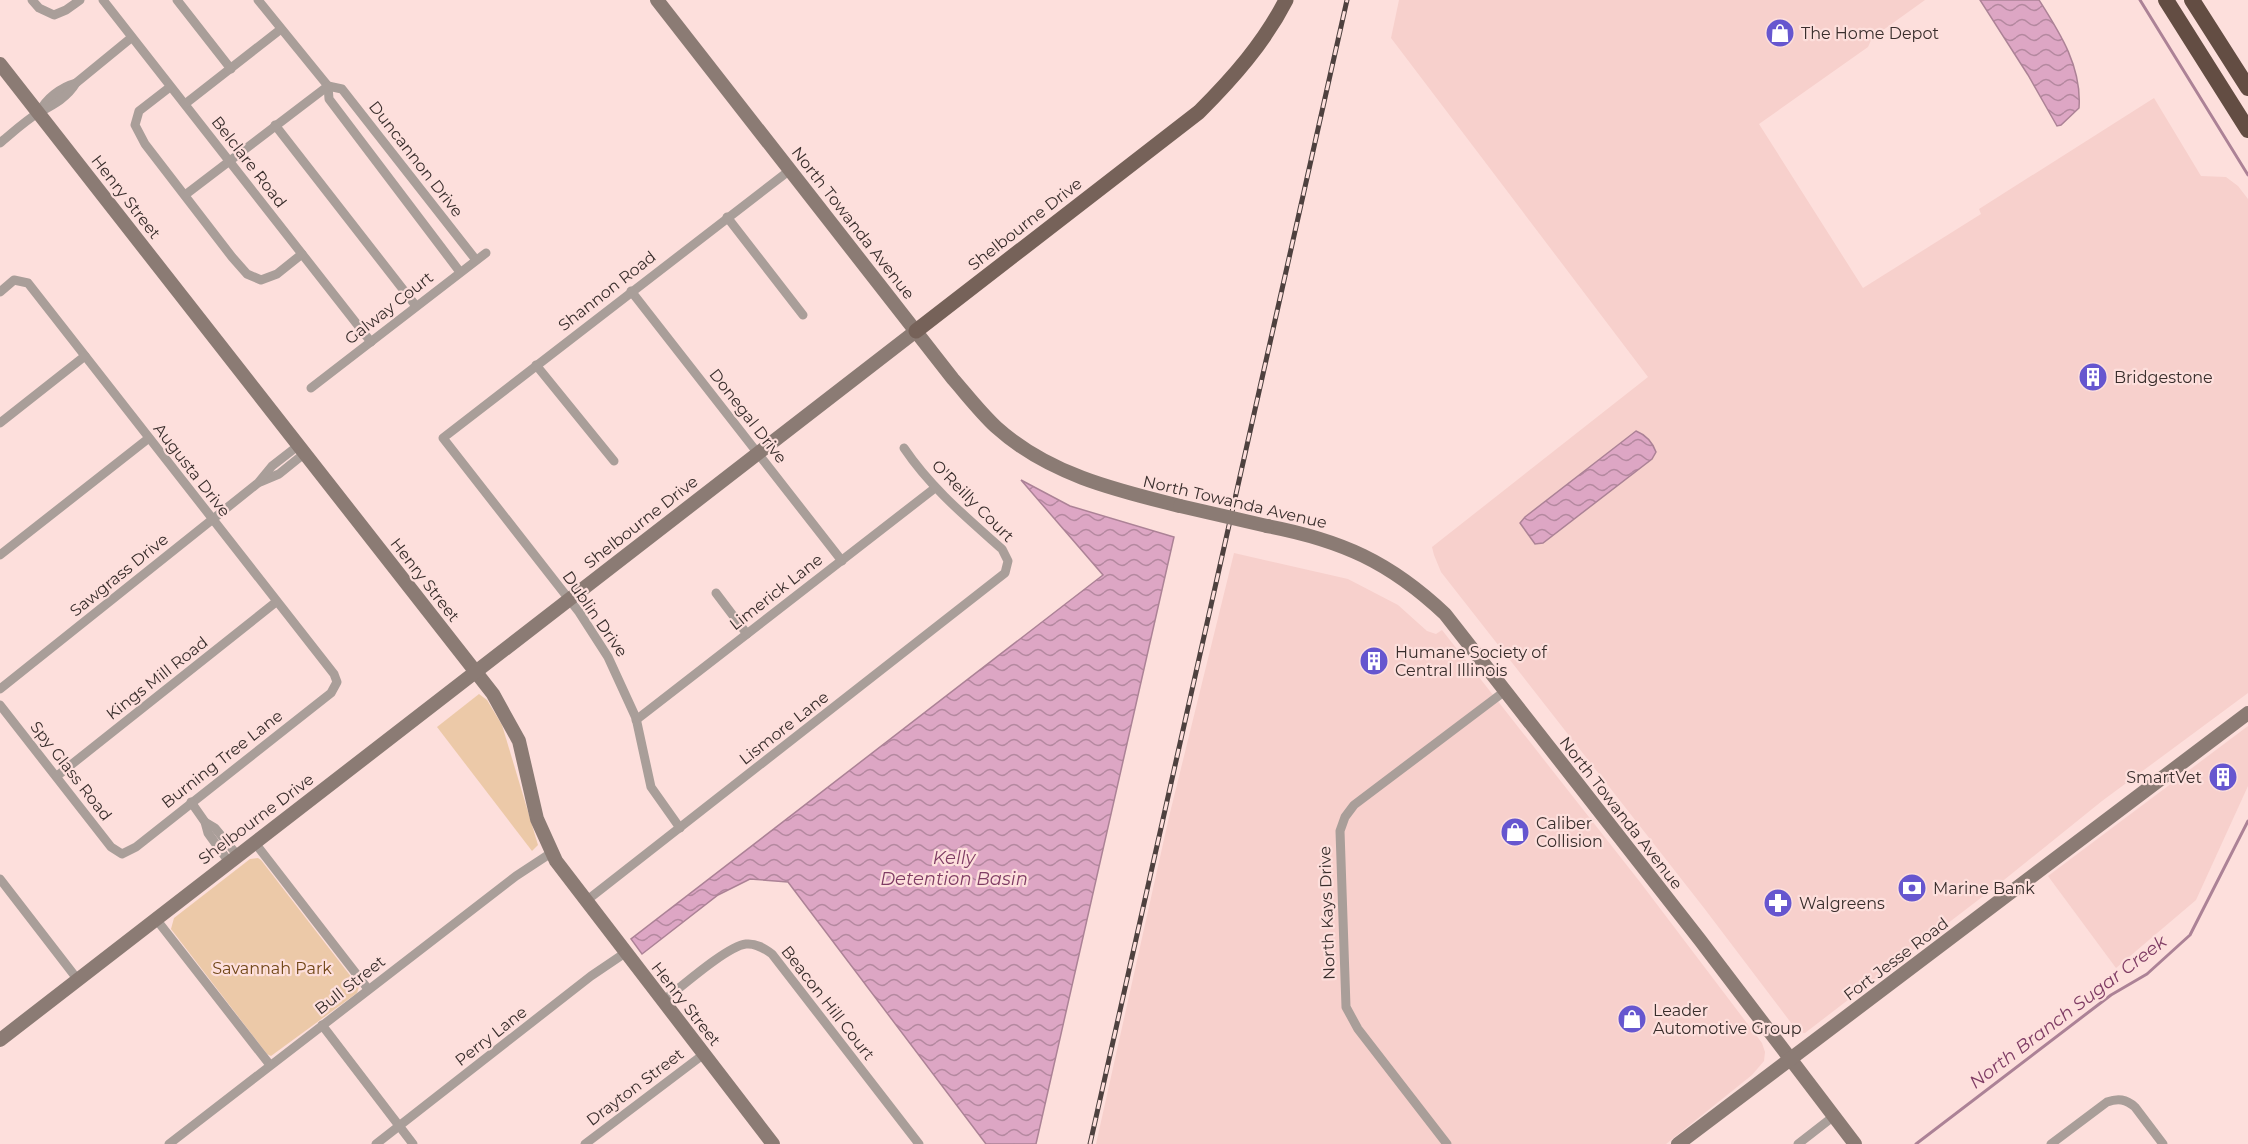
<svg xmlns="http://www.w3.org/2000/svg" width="2248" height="1144" font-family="Montserrat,sans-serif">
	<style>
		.built { fill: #f7d0cc }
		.green { fill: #ecc9a8 }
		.water { fill: url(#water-waves); stroke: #ac8296; stroke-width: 1.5 }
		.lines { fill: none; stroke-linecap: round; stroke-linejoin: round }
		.stream { stroke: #ac8296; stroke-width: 3 }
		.street { stroke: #a99e99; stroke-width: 9 }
		.secondary { stroke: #8b7b74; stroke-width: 14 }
		.primary { stroke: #766259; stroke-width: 15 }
		.highway { stroke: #634d43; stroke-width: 16 }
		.rail-casing { stroke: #4e413f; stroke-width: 5 }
		.rail { stroke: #fddfdc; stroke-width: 3; stroke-dasharray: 9; stroke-linecap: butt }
		.secondary-bridge { stroke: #8b7b74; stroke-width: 14 }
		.labels { text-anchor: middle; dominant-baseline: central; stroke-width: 4.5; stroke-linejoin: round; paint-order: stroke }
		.poi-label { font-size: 16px; fill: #392e2c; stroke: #fddfdc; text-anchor: start }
		.street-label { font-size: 16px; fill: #392e2c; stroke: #fddfdc }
		.park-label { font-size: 16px; fill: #704616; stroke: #fddfdc }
		.water-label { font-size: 18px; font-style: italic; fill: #7f3c64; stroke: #fddfdc }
	</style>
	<defs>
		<pattern id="water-waves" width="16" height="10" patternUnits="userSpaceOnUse" patternTransform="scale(1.5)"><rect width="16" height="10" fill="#dda6c4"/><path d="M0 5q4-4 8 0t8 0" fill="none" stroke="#b4889f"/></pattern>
	</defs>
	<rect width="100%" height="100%" fill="#fddfdc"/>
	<g class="built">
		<polygon points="1399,0 1925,0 1872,38 1868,47 1759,124 1863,288 1981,214 1979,209 2154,98 2201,176 2226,177 2238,186 2248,199 2248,693 2102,801 1999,884 1805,1033 1798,1032 1704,908 1441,572 1434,555 1432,547 1648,377 1391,38"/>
		<polygon points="1234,553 1348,579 1398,605 1427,631 1436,634 1442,630 1640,882 1762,1043 1765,1052 1764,1061 1752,1075 1666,1144 1096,1144 1169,817"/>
		<polygon points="2248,726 2248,786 2196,900 2116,968 2048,876"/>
	</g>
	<g class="green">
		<polygon points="479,694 487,700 502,725 538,845 532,851 437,727"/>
		<polygon points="258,858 261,860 359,987 357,993 271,1056 267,1054 171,929 174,918 250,859"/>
	</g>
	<g class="water">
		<path d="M1980 0H2039C2060 33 2082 67 2079 108L2061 125 2057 126 2028 75Z"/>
		<path d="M1636 431C1646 435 1652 441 1656 452L1652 459 1543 543 1535 544 1520 523 1525 517Z"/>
		<polygon points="1021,480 1070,506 1174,537 1036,1144 986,1144 788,882 750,879 718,895 642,954 631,939 1103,575"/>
	</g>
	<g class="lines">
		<g class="stream">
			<polyline points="2140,0 2248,175"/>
			<polyline points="1916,1144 2111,995 2147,974 2190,935 2248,821"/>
		</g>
		<g class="street">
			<polyline points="32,0 39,8 54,15 66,10 80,0"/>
			<polyline points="103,0 371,342"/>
			<polyline points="177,0 231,69"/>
			<polyline points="258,0 328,86 329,99 460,272"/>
			<polyline points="328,86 342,89 476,260"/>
			<polyline points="170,87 139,111 135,125 145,144 232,257 247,274 261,280 277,274 302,254"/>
			<polyline points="185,104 281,29"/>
			<path d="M39 113C45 99 61 87 76 83"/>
			<polyline points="275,125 416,306"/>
			<path d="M0 143C12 133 25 121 38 113 53 105 67 98 76 83L131 38"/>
			<polyline points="185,195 328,86"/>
			<polyline points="727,217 803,315"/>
			<polyline points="631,291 842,561"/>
			<polyline points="0,292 14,280 28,283 334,674 337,682 331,693 136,847 122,854 111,847 0,705"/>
			<polyline points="536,365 614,461"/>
			<polyline points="311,388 486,253"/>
			<polyline points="0,423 85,356"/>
			<polyline points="260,482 279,474 305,453"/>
			<polyline points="0,555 149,438"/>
			<polyline points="716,593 747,634"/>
			<polyline points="0,689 258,483 272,466 299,445"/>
			<polyline points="636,720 935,488"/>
			<polyline points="57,776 276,602"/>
			<polyline points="191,802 205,822 208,833 229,862"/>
			<polyline points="205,822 215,828 238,856"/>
			<polyline points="680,828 651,787 636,718 608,657 579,612 443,438 790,170"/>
			<polyline points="255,843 368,989"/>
			<polyline points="0,879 78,980"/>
			<path d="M586 901 1005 573 1008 561 1002 549C966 517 931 488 904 448"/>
			<polyline points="156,919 270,1065"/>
			<path d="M663 1001C680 988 727 946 746 944 756 943 764 948 772 954L919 1144"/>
			<polyline points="322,1025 413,1144"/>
			<polyline points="169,1144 516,876 551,853"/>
			<polyline points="376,1144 591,976 625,953"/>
			<polyline points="585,1144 704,1054"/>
			<polyline points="1447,1144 1358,1029 1346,1007 1340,831 1345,817 1354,805 1505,691"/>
			<polyline points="1798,1144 1834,1116"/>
			<path d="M2051 1144 2107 1102C2118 1098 2126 1099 2135 1107L2163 1144"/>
		</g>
		<g class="secondary">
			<path d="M657 0 953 379C967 395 980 412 996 427 1048 474 1115 490 1180 506"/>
			<polyline points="0,64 493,694 519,741 537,819 556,861 773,1144"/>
			<path d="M1267 526C1341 540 1390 562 1445 614L1700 940 1855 1144"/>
			<polyline points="0,1040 916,331"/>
			<polyline points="1678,1144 2248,713"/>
		</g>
		<path class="primary" d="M916 331 1199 112C1233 78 1264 43 1286 0"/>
		<g class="highway">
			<polyline points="2166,0 2248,130"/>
			<polyline points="2192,0 2248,88"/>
		</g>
		<g class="rail-casing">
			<polyline id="rail" points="1090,1144 1347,0"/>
		</g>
		<use href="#rail" class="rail"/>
		<polyline class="secondary-bridge" points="1180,506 1267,526"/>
	</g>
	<defs>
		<g id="shop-disc" transform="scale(1.5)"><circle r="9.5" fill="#6656cf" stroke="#fddfdc"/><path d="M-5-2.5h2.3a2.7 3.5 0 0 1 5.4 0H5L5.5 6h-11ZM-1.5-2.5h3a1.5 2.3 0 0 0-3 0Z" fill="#fff"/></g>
		<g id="building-disc" transform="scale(1.5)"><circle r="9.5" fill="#6656cf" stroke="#fddfdc"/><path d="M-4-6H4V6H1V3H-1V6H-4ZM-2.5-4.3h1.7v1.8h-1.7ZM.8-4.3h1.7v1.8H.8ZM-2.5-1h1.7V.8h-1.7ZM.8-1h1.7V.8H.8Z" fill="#fff"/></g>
		<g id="bank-disc" transform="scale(1.5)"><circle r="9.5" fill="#6656cf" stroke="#fddfdc"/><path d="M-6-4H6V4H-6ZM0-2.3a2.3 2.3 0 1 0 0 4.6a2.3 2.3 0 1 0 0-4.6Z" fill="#fff"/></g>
		<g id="pharmacy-disc" transform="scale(1.5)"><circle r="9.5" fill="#6656cf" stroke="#fddfdc"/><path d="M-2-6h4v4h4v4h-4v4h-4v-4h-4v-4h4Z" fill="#fff"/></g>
	</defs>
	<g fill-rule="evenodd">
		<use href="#shop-disc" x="1780" y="33"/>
		<use href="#building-disc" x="2093" y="377"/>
		<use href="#building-disc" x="1374" y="661"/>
		<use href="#building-disc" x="2223" y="777"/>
		<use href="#shop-disc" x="1515" y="832"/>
		<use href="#bank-disc" x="1912" y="888"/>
		<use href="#pharmacy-disc" x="1778" y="903"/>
		<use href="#shop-disc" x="1632" y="1019"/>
	</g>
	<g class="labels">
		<g class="poi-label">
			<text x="1801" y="33">The Home Depot</text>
			<text x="2114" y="377">Bridgestone</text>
			<text x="1395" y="652">Humane Society of<tspan x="1395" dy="18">Central Illinois</tspan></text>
			<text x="2202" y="777" text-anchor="end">SmartVet</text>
			<text x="1536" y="823">Caliber<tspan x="1536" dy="18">Collision</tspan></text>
			<text x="1933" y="888">Marine Bank</text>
			<text x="1799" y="903">Walgreens</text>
			<text x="1653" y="1010">Leader<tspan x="1653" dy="18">Automotive Group</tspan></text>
		</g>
		<g class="street-label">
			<text transform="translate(416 159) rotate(52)">Duncannon Drive</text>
			<text transform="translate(249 162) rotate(52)">Belclare Road</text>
			<text transform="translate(126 197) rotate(52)">Henry Street</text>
			<text transform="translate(853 223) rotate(52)">North Towanda Avenue</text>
			<text transform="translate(1025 224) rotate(-38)">Shelbourne Drive</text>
			<text transform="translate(607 291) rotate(-38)">Shannon Road</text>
			<text transform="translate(389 308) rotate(-38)">Galway Court</text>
			<text transform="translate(748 416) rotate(52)">Donegal Drive</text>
			<text transform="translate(192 470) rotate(52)">Augusta Drive</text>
			<text transform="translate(973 501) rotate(45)">O'Reilly Court</text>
			<text transform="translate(1235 502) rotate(13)">North Towanda Avenue</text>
			<text transform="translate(641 522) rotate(-38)">Shelbourne Drive</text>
			<text transform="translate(119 575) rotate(-39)">Sawgrass Drive</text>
			<text transform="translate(425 580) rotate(52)">Henry Street</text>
			<text transform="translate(776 592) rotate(-38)">Limerick Lane</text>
			<text transform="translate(595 614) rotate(55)">Dublin Drive</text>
			<text transform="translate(157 678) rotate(-38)">Kings Mill Road</text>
			<text transform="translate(784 728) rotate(-38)">Lismore Lane</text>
			<text transform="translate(222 759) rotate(-38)">Burning Tree Lane</text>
			<text transform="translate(71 771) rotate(52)">Spy Glass Road</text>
			<text transform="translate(1621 813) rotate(52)">North Towanda Avenue</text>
			<text transform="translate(256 819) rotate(-37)">Shelbourne Drive</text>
			<text transform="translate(1327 913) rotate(-92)">North Kays Drive</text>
			<text transform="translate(1896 959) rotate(-37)">Fort Jesse Road</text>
			<text transform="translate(350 985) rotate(-38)">Bull Street</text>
			<text transform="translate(828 1003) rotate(52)">Beacon Hill Court</text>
			<text transform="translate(686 1004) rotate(52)">Henry Street</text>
			<text transform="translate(491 1036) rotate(-38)">Perry Lane</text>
			<text transform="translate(635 1087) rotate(-37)">Drayton Street</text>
		</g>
		<g class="park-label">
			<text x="272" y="968">Savannah Park</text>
		</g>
		<g class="water-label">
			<text x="954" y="858">Kelly<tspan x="954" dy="21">Detention Basin</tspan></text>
			<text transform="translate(2068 1012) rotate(-37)">North Branch Sugar Creek</text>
		</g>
	</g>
</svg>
